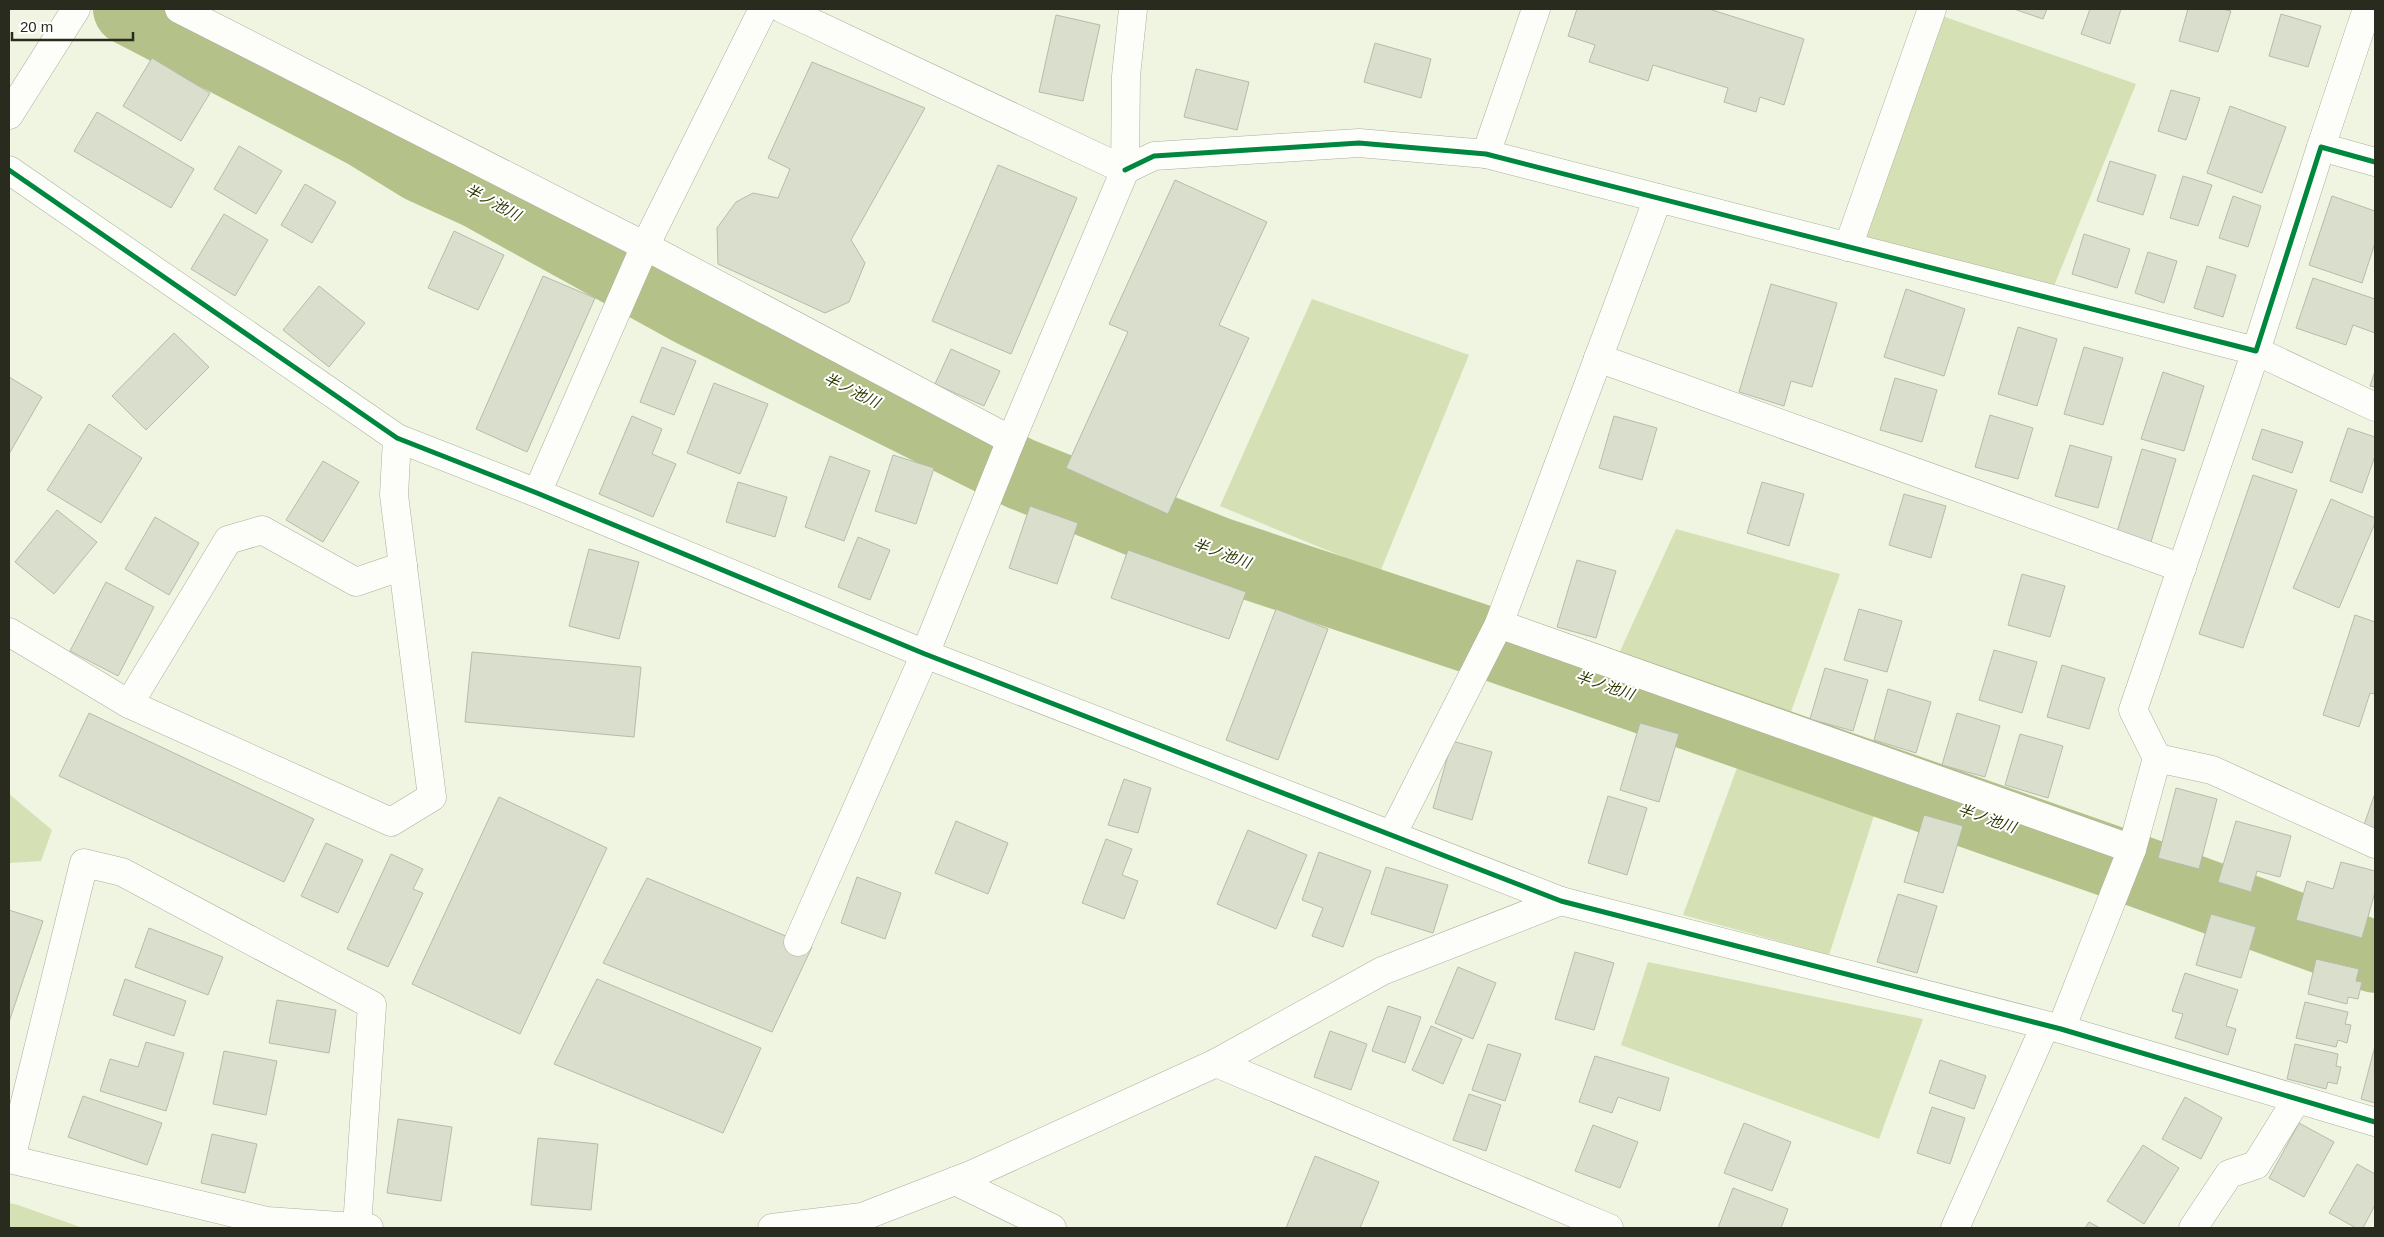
<svg xmlns="http://www.w3.org/2000/svg" width="2384" height="1237" font-family="Helvetica,'Noto Sans JP',sans-serif">
	<style>
		.green { fill: #d5e0b5 }
		.lines { fill: none; stroke-linecap: round; stroke-linejoin: round }
		.river { stroke: #b4c188; stroke-width: 72 }
		.building { fill: #d9decd; stroke: #b6bbab }
		.minor-casing { stroke: #abaf9f; stroke-width: 29 }
		.tertiary-casing { stroke: #abaf9f; stroke-width: 29 }
		.minor { stroke: #fdfefa; stroke-width: 28 }
		.tertiary { stroke: #fdfefa; stroke-width: 28 }
		.cycleway-casing { stroke: #fff; stroke-width: 8 }
		.cycleway { stroke: #00873e; stroke-width: 5 }
		.labels { text-anchor: middle; dominant-baseline: central; stroke-width: 4; stroke-linejoin: round; paint-order: stroke }
		.water-label { font-size: 15px; font-style: italic; fill: #313b03; stroke: #fff }
	</style>
	<rect width="100%" height="100%" fill="#eff5e0"/>
	<g class="green">
		<polygon points="1931,12 2136,84 2049,298 1848,247"/>
		<polygon points="1312,299 1469,355 1380,572 1220,506"/>
		<polygon points="1676,529 1840,574 1786,726 1616,660"/>
		<polygon points="1741,757 1878,803 1829,955 1683,915"/>
		<polygon points="9,794 52,830 41,861 9,863"/>
		<polygon points="1648,962 1923,1019 1879,1139 1621,1045"/>
		<polygon points="9,1203 18,1205 83,1228 9,1228"/>
	</g>
	<g class="lines">
		<polyline class="river" points="129,9 365,132 422,167 479,193 691,310 1021,474 1218,553 1473,638 2138,871 2375,957"/>
	</g>
	<g class="building">
		<polygon points="1577,9 1709,9 1804,39 1784,105 1760,97 1756,112 1724,102 1728,88 1653,65 1648,81 1589,62 1595,45 1568,36"/>
		<polygon points="2014,9 2047,9 2043,19"/>
		<polygon points="2090,9 2121,9 2110,44 2081,34"/>
		<polygon points="2188,9 2222,9 2231,11 2218,52 2179,41"/>
		<polygon points="2281,14 2321,26 2308,67 2269,56"/>
		<polygon points="1056,15 1100,25 1083,101 1039,92"/>
		<polygon points="1375,43 1431,59 1421,98 1364,82"/>
		<polygon points="152,58 210,93 181,141 123,106"/>
		<polygon points="812,62 925,108 851,240 865,263 849,302 825,313 718,264 717,228 736,202 753,193 778,198 790,169 768,158"/>
		<polygon points="1196,69 1249,82 1237,130 1184,117"/>
		<polygon points="2171,90 2200,98 2186,140 2158,131"/>
		<polygon points="2230,106 2286,127 2262,193 2207,173"/>
		<polygon points="97,112 194,169 171,208 74,151"/>
		<polygon points="239,146 282,171 256,214 214,189"/>
		<polygon points="2110,161 2156,175 2143,215 2097,201"/>
		<polygon points="998,165 1077,198 1011,354 932,321"/>
		<polygon points="2183,176 2212,185 2198,226 2170,218"/>
		<polygon points="1175,180 1267,222 1219,325 1249,338 1168,514 1066,468 1128,332 1109,324"/>
		<polygon points="305,184 336,202 312,243 281,225"/>
		<polygon points="2233,196 2261,206 2248,247 2219,238"/>
		<polygon points="2332,196 2375,211 2375,243 2362,283 2309,265"/>
		<polygon points="224,214 268,240 235,296 191,269"/>
		<polygon points="454,231 504,255 478,310 428,288"/>
		<polygon points="2084,234 2130,249 2117,288 2072,274"/>
		<polygon points="2148,252 2177,261 2164,303 2135,293"/>
		<polygon points="2207,266 2236,275 2223,317 2194,308"/>
		<polygon points="543,276 595,298 527,452 476,429"/>
		<polygon points="2313,278 2375,299 2375,333 2353,325 2346,345 2296,328"/>
		<polygon points="1771,284 1837,303 1812,387 1791,381 1784,406 1739,392"/>
		<polygon points="319,286 365,323 329,367 283,330"/>
		<polygon points="1906,289 1965,309 1944,376 1884,357"/>
		<polygon points="2018,327 2057,339 2037,406 1998,394"/>
		<polygon points="174,333 209,367 146,430 112,396"/>
		<polygon points="662,347 696,361 674,415 640,402"/>
		<polygon points="2084,347 2123,358 2103,425 2064,414"/>
		<polygon points="951,349 1000,371 984,406 935,384"/>
		<polygon points="2375,371 2375,387 2370,386"/>
		<polygon points="2163,372 2204,386 2184,451 2141,439"/>
		<polygon points="9,377 42,397 9,454"/>
		<polygon points="1895,378 1937,390 1922,442 1880,430"/>
		<polygon points="714,383 768,404 740,474 687,453"/>
		<polygon points="1990,415 2033,428 2018,479 1975,467"/>
		<polygon points="632,416 662,429 652,454 676,464 653,517 599,494"/>
		<polygon points="1614,416 1657,428 1642,480 1599,468"/>
		<polygon points="89,424 142,458 101,523 47,490"/>
		<polygon points="2348,428 2375,437 2375,456 2362,493 2330,481"/>
		<polygon points="2262,429 2303,442 2292,473 2252,459"/>
		<polygon points="2070,445 2112,457 2098,508 2055,496"/>
		<polygon points="2142,449 2176,459 2151,542 2117,532"/>
		<polygon points="893,455 934,468 916,524 875,511"/>
		<polygon points="830,456 870,471 844,541 805,527"/>
		<polygon points="323,461 359,482 323,542 286,520"/>
		<polygon points="2253,475 2297,490 2243,648 2199,634"/>
		<polygon points="738,482 787,497 775,537 726,522"/>
		<polygon points="1762,482 1804,494 1789,546 1747,533"/>
		<polygon points="1904,494 1946,506 1931,558 1889,545"/>
		<polygon points="2331,499 2375,518 2375,523 2339,608 2293,588"/>
		<polygon points="1030,506 1078,523 1057,584 1009,568"/>
		<polygon points="57,510 97,542 54,594 15,562"/>
		<polygon points="155,517 199,543 169,595 125,569"/>
		<polygon points="858,537 890,550 870,600 838,587"/>
		<polygon points="589,549 639,562 619,639 569,626"/>
		<polygon points="1128,550 1246,592 1229,639 1111,598"/>
		<polygon points="1577,560 1616,571 1596,638 1557,627"/>
		<polygon points="2022,574 2065,586 2050,637 2008,625"/>
		<polygon points="106,582 154,607 118,676 70,651"/>
		<polygon points="1276,609 1328,629 1278,760 1226,740"/>
		<polygon points="1859,609 1902,621 1887,672 1844,660"/>
		<polygon points="2355,615 2375,622 2375,694 2370,693 2359,727 2323,715"/>
		<polygon points="1994,650 2037,662 2022,713 1979,700"/>
		<polygon points="472,652 641,667 634,737 465,722"/>
		<polygon points="2062,665 2105,678 2089,729 2047,717"/>
		<polygon points="1825,668 1868,680 1853,731 1810,719"/>
		<polygon points="1888,689 1931,702 1916,753 1874,740"/>
		<polygon points="89,713 314,819 284,882 59,776"/>
		<polygon points="1957,713 2000,726 1985,777 1942,765"/>
		<polygon points="1640,723 1679,734 1659,802 1620,790"/>
		<polygon points="2020,734 2063,746 2048,798 2005,785"/>
		<polygon points="1452,741 1492,752 1472,820 1433,808"/>
		<polygon points="1124,779 1151,788 1138,833 1108,825"/>
		<polygon points="2176,788 2217,799 2199,869 2158,858"/>
		<polygon points="2375,793 2375,828 2364,825"/>
		<polygon points="1608,796 1647,808 1627,875 1588,863"/>
		<polygon points="499,797 607,848 520,1034 412,984"/>
		<polygon points="1924,815 1963,826 1943,893 1904,882"/>
		<polygon points="956,821 1008,843 988,894 935,873"/>
		<polygon points="2236,821 2291,836 2280,877 2257,871 2251,892 2218,882"/>
		<polygon points="1248,830 1307,855 1276,929 1217,904"/>
		<polygon points="1106,839 1132,849 1122,875 1138,881 1124,919 1082,903"/>
		<polygon points="326,843 363,860 338,913 301,896"/>
		<polygon points="1319,852 1371,871 1343,947 1312,936 1323,908 1302,900"/>
		<polygon points="391,854 423,869 413,889 423,893 388,967 347,949"/>
		<polygon points="2341,862 2375,871 2375,892 2362,938 2296,920 2307,881 2333,889"/>
		<polygon points="1386,867 1448,885 1433,933 1371,914"/>
		<polygon points="857,877 901,893 885,939 841,923"/>
		<polygon points="647,878 812,947 772,1032 603,963"/>
		<polygon points="1898,894 1937,906 1917,973 1877,962"/>
		<polygon points="9,910 43,921 9,1022"/>
		<polygon points="2211,914 2256,927 2241,978 2196,965"/>
		<polygon points="149,928 223,957 208,995 135,967"/>
		<polygon points="1575,952 1614,963 1594,1030 1555,1019"/>
		<polygon points="2316,959 2359,969 2356,981 2362,982 2358,999 2348,997 2347,1004 2308,994"/>
		<polygon points="1458,967 1496,983 1473,1039 1435,1023"/>
		<polygon points="2185,973 2238,990 2226,1026 2236,1029 2228,1055 2175,1038 2183,1014 2172,1011"/>
		<polygon points="125,979 186,1001 174,1036 113,1015"/>
		<polygon points="597,979 761,1048 723,1133 554,1064"/>
		<polygon points="277,1000 336,1010 329,1053 269,1043"/>
		<polygon points="2305,1002 2348,1012 2345,1024 2351,1025 2347,1043 2338,1040 2336,1047 2296,1038"/>
		<polygon points="1388,1006 1421,1017 1405,1063 1372,1051"/>
		<polygon points="1431,1026 1462,1039 1443,1084 1412,1070"/>
		<polygon points="1330,1031 1367,1044 1351,1090 1314,1077"/>
		<polygon points="146,1042 184,1053 166,1111 100,1091 110,1059 138,1067"/>
		<polygon points="1488,1044 1521,1054 1505,1101 1472,1090"/>
		<polygon points="2295,1044 2338,1054 2336,1066 2341,1067 2337,1084 2328,1082 2326,1089 2287,1079"/>
		<polygon points="2375,1046 2375,1103 2361,1099"/>
		<polygon points="224,1051 277,1061 266,1115 213,1104"/>
		<polygon points="1595,1056 1669,1078 1660,1111 1618,1097 1612,1113 1579,1102"/>
		<polygon points="1940,1060 1986,1076 1974,1109 1929,1093"/>
		<polygon points="1469,1094 1501,1105 1486,1151 1453,1140"/>
		<polygon points="83,1096 162,1123 147,1165 68,1137"/>
		<polygon points="2185,1097 2222,1118 2201,1159 2162,1139"/>
		<polygon points="1932,1107 1965,1118 1950,1164 1917,1153"/>
		<polygon points="398,1119 452,1127 441,1201 387,1193"/>
		<polygon points="1744,1123 1791,1142 1772,1191 1724,1173"/>
		<polygon points="2299,1123 2334,1142 2304,1197 2269,1178"/>
		<polygon points="1593,1125 1638,1142 1620,1188 1575,1171"/>
		<polygon points="212,1134 257,1144 245,1193 201,1183"/>
		<polygon points="538,1138 598,1144 591,1210 531,1205"/>
		<polygon points="2143,1145 2179,1168 2144,1224 2107,1201"/>
		<polygon points="1315,1156 1379,1182 1360,1228 1286,1228"/>
		<polygon points="2357,1164 2375,1174 2375,1205 2363,1228 2356,1228 2329,1213"/>
		<polygon points="1733,1188 1788,1209 1781,1228 1718,1228"/>
		<polygon points="2089,1222 2100,1228 2085,1228"/>
	</g>
	<g class="lines">
		<g class="minor-casing">
			<g id="minor">
				<polyline points="179,9 645,246 1011,440"/>
				<polyline points="783,9 1125,170"/>
				<polyline points="9,115 76,9"/>
				<polyline points="2321,147 2367,9"/>
				<polyline points="1486,154 1536,9"/>
				<polyline points="1125,170 1154,156 1359,143 1486,154 2256,351 2321,147 2375,162"/>
				<polyline points="1848,247 1932,9"/>
				<polyline points="1598,358 2182,568"/>
				<polyline points="537,493 645,246 763,9"/>
				<polyline points="1499,624 2132,849"/>
				<polyline points="9,632 129,704 391,822 432,797 394,495 397,438"/>
				<polyline points="129,704 228,540 262,530 356,582 403,566"/>
				<polyline points="2157,758 2212,770 2375,844"/>
				<polyline points="1392,835 1499,624 1658,198"/>
				<polyline points="798,942 925,654 1011,440 1125,170 1126,76 1133,9"/>
				<polyline points="2061,1029 2132,849 2157,758 2133,710 2256,351 2375,407"/>
				<polyline points="1216,1063 1609,1228"/>
				<polyline points="11,1159 84,863 122,872 372,1005 357,1227"/>
				<polyline points="955,1181 1052,1228"/>
				<polyline points="1955,1228 2045,1026"/>
				<polyline points="2193,1228 2229,1174 2256,1165 2297,1099"/>
			</g>
		</g>
		<g class="tertiary-casing">
			<g id="tertiary">
				<polyline points="9,170 397,438 537,493 925,654 1561,901 2061,1029 2375,1122"/>
				<polyline points="9,1159 267,1221 369,1228"/>
				<polyline points="772,1228 862,1217 973,1174 1216,1063 1382,971 1561,901"/>
			</g>
		</g>
		<use href="#minor" class="minor"/>
		<use href="#tertiary" class="tertiary"/>
		<g class="cycleway-casing">
			<g id="cycleway">
				<polyline points="9,170 397,438 537,493 925,654 1561,901 2061,1029 2375,1122"/>
				<polyline points="1125,170 1154,156 1359,143 1486,154 2256,351 2321,147 2375,162"/>
			</g>
		</g>
		<use href="#cycleway" class="cycleway"/>
	</g>
	<g class="labels">
		<g class="water-label">
			<text transform="translate(493 202) rotate(28)">半ノ池川</text>
			<text transform="translate(852 390) rotate(26)">半ノ池川</text>
			<text transform="translate(1222 553) rotate(20)">半ノ池川</text>
			<text transform="translate(1605 685) rotate(19)">半ノ池川</text>
			<text transform="translate(1987 818) rotate(19)">半ノ池川</text>
		</g>
	</g>
	<rect width="2384" height="1237" fill="none" stroke="#282b1d" stroke-width="20"/>
	<path d="M12 32v8h121v-8" fill="none" stroke="#282b1d" stroke-width="2.5"/>
	<text x="20" y="32" font-size="15" fill="#282b1d" stroke="#ffffff" stroke-width="4" paint-order="stroke">20 m</text>
</svg>
